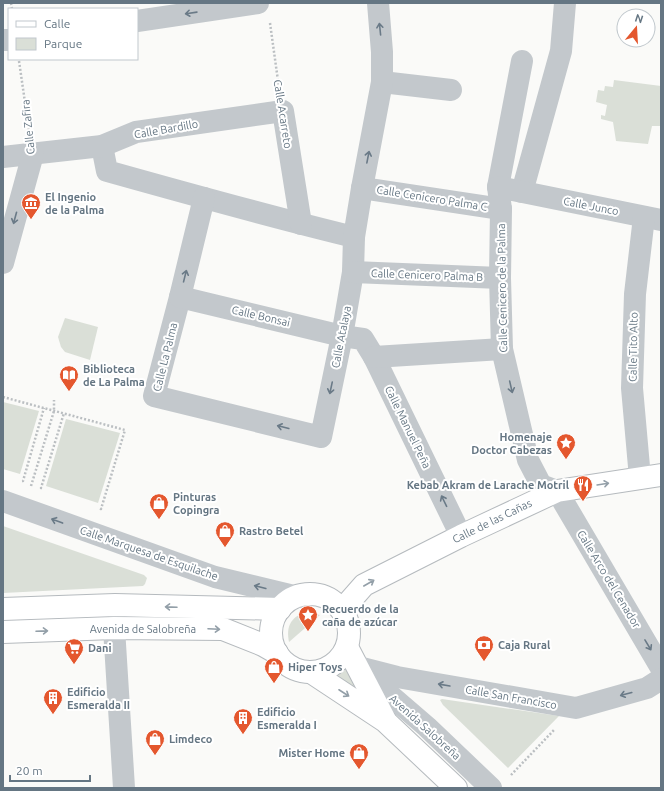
<svg xmlns="http://www.w3.org/2000/svg" width="664" height="791" font-family="Ubuntu,sans-serif">
	<style>
		.green { fill: #dadfd7 }
		.lines { fill: none; stroke-linecap: round; stroke-linejoin: round }
		.major-casing { stroke: #b5babe; stroke-width: 24 }
		.path { stroke: #bbbfc2; stroke-width: 2.5; stroke-dasharray: 2 2; stroke-linecap: butt }
		.minor { stroke: #c3c8cc; stroke-width: 22 }
		.major { stroke: #fff; stroke-width: 22 }
		.oneway { stroke: #6a7a87 }
		.oneway2 { stroke: #939fa8 }
		.labels { text-anchor: middle; dominant-baseline: central; stroke-width: 4; stroke-linejoin: round; paint-order: stroke }
		.street-label { font-size: 11px; fill: #657683; stroke: #fff }
		.poi-label { font-size: 11px; font-weight: bold; fill: #657683; stroke: #fff; text-anchor: start }
	</style>
	<rect width="100%" height="100%" fill="#fafaf8"/>
	<g class="green">
		<polygon points="614,80 661,86 661,126 652,126 648,144 616,141 613,122 601,119 601,115 605,116 607,105 596,102 598,90 604,91 605,86 613,87"/>
		<polygon points="65,318 98,327 90,360 65,352 61,347 58,337"/>
		<polygon points="3,402 39,411 20,474 3,469"/>
		<polygon points="66,419 120,433 98,503 46,486"/>
		<polygon points="3,526 144,575 147,578 145,584 143,586 3,593"/>
		<path d="M305 612 312 613 320 615 289 642C286 627 290 618 305 612Z"/>
		<polygon points="347,669 351,679 372,707 331,681"/>
		<polygon points="442,699 559,716 508,768 443,705 440,700"/>
	</g>
	<g class="lines">
		<g class="major-casing">
			<g id="major">
				<circle cx="310" cy="633" r="39"/>
				<polyline points="3,609 115,605 280,609"/>
				<polyline points="342,610 364,585 461,536 557,491 661,475"/>
				<polyline points="3,632 114,628 223,629 263,645 277,653"/>
				<polyline points="347,647 385,720"/>
				<polyline points="311,672 385,721 456,788"/>
			</g>
		</g>
		<g class="path">
			<polyline points="11,3 12,9"/>
			<polyline points="270,23 279,88"/>
			<polyline points="19,61 29,130"/>
			<polyline points="3,397 125,430 101,509 100,508"/>
			<polyline points="22,481 23,481 44,408"/>
			<polyline points="31,486 54,411 54,400"/>
			<polyline points="42,488 41,488 64,413"/>
			<polyline points="511,775 554,730"/>
		</g>
		<g class="minor">
			<polyline points="137,21 258,3"/>
			<polyline points="3,40 9,40"/>
			<polyline points="382,82 451,90"/>
			<path d="M102 146 107 171C189 194 271 217 354 237"/>
			<polyline points="3,157 102,146 136,132 283,111 301,224"/>
			<polyline points="498,187 522,61"/>
			<polyline points="362,188 501,209"/>
			<polyline points="522,192 561,51 565,3"/>
			<polyline points="204,198 180,297 154,396 321,437 342,336 353,272 354,237 362,188 382,82 382,52 378,3"/>
			<polyline points="661,220 498,187 501,209 500,278 502,349 528,460 541,485 557,491 661,668"/>
			<polyline points="3,263 33,154"/>
			<polyline points="353,272 500,278"/>
			<polyline points="180,297 342,336 363,339 374,357 461,536"/>
			<polyline points="374,357 502,349"/>
			<polyline points="640,478 632,388 635,294 644,217"/>
			<polyline points="3,501 215,577 298,597"/>
			<polyline points="114,628 124,788"/>
			<polyline points="358,667 397,677 576,708 647,688 661,679"/>
			<polyline points="362,671 427,727 491,788"/>
		</g>
		<use href="#major" class="major"/>
	</g>
	<defs><path id="oneway-shaft" d="M-6 0H5M1.5-3L5.5 0L1.5 3" fill="none" stroke-width="1.6" stroke-linecap="round" stroke-linejoin="round"/></defs>
	<g class="oneway">
		<use href="#oneway-shaft" transform="translate(191 13) rotate(172)"/>
		<use href="#oneway-shaft" transform="translate(380 29) rotate(-96)"/>
		<use href="#oneway-shaft" transform="translate(368 157) rotate(-79)"/>
		<use href="#oneway-shaft" transform="translate(15 218) rotate(105)"/>
		<use href="#oneway-shaft" transform="translate(185 276) rotate(-76)"/>
		<use href="#oneway-shaft" transform="translate(511 387) rotate(77)"/>
		<use href="#oneway-shaft" transform="translate(331 388) rotate(102)"/>
		<use href="#oneway-shaft" transform="translate(283 427) rotate(-166)"/>
		<use href="#oneway-shaft" transform="translate(444 501) rotate(-116)"/>
		<use href="#oneway-shaft" transform="translate(57 521) rotate(-160)"/>
		<use href="#oneway-shaft" transform="translate(260 587) rotate(-166)"/>
		<use href="#oneway-shaft" transform="translate(648 645) rotate(59)"/>
		<use href="#oneway-shaft" transform="translate(444 685) rotate(-170)"/>
		<use href="#oneway-shaft" transform="translate(626 694) rotate(165)"/>
	</g>
	<g class="oneway2">
		<use href="#oneway-shaft" transform="translate(603 484) rotate(-9)"/>
		<use href="#oneway-shaft" transform="translate(369 583) rotate(-30)"/>
		<use href="#oneway-shaft" transform="translate(171 607) rotate(-178)"/>
		<use href="#oneway-shaft" transform="translate(214 629) rotate(3)"/>
		<use href="#oneway-shaft" transform="translate(42 631) rotate(-2)"/>
		<use href="#oneway-shaft" transform="translate(344 693) rotate(33)"/>
	</g>
	<defs>
		<g id="museum-pin" transform="scale(1)"><path d="M0 17L-7.5 6A9.5 9.5 0 1 1 7.5 6Z" fill="#e4572e" stroke="#fff"/><path d="M0-6L6-3V-2H-6V-3ZM-5-1h2V3h-2ZM-1-1h2V3h-2ZM3-1h2V3H3ZM-6 4H6V6H-6Z" fill="#fff"/></g>
		<g id="library-pin" transform="scale(1)"><path d="M0 17L-7.5 6A9.5 9.5 0 1 1 7.5 6Z" fill="#e4572e" stroke="#fff"/><path d="M-6-4Q-3-5.5-.7-3.5V5Q-3 3-6 4ZM6-4Q3-5.5 .7-3.5V5Q3 3 6 4Z" fill="#fff"/></g>
		<g id="sight-pin" transform="scale(1)"><path d="M0 17L-7.5 6A9.5 9.5 0 1 1 7.5 6Z" fill="#e4572e" stroke="#fff"/><path d="M0-6L1.8-2.2L6-1.7L2.9 1.2L3.7 5.4L0 3.3L-3.7 5.4L-2.9 1.2L-6-1.7L-1.8-2.2Z" fill="#fff"/></g>
		<g id="restaurant-pin" transform="scale(1)"><path d="M0 17L-7.5 6A9.5 9.5 0 1 1 7.5 6Z" fill="#e4572e" stroke="#fff"/><path d="M-5-6h1v4h1v-4h1v4h1v-4h1v5L-1.5 .5V6h-2V.5L-5-1ZM5-6V6H3V1.5H1.5Q1.5-4 5-6Z" fill="#fff"/></g>
		<g id="shop-pin" transform="scale(1)"><path d="M0 17L-7.5 6A9.5 9.5 0 1 1 7.5 6Z" fill="#e4572e" stroke="#fff"/><path d="M-5-2.5h2.3a2.7 3.5 0 0 1 5.4 0H5L5.5 6h-11ZM-1.5-2.5h3a1.5 2.3 0 0 0-3 0Z" fill="#fff"/></g>
		<g id="bank-pin" transform="scale(1)"><path d="M0 17L-7.5 6A9.5 9.5 0 1 1 7.5 6Z" fill="#e4572e" stroke="#fff"/><path d="M-6-4H6V4H-6ZM0-2.3a2.3 2.3 0 1 0 0 4.6a2.3 2.3 0 1 0 0-4.6Z" fill="#fff"/></g>
		<g id="supermarket-pin" transform="scale(1)"><path d="M0 17L-7.5 6A9.5 9.5 0 1 1 7.5 6Z" fill="#e4572e" stroke="#fff"/><path d="M-6-5.5h2.5l.6 2H6L4.5 2H-2.5L-4.4-4H-6ZM-1.5 3.2a1.3 1.3 0 1 0 .1 0ZM3 3.2a1.3 1.3 0 1 0 .1 0Z" fill="#fff"/></g>
		<g id="building-pin" transform="scale(1)"><path d="M0 17L-7.5 6A9.5 9.5 0 1 1 7.5 6Z" fill="#e4572e" stroke="#fff"/><path d="M-4-6H4V6H1V3H-1V6H-4ZM-2.5-4.3h1.7v1.8h-1.7ZM.8-4.3h1.7v1.8H.8ZM-2.5-1h1.7V.8h-1.7ZM.8-1h1.7V.8H.8Z" fill="#fff"/></g>
	</defs>
	<g fill-rule="evenodd">
		<use href="#museum-pin" x="31" y="203"/>
		<use href="#library-pin" x="69" y="375"/>
		<use href="#sight-pin" x="566" y="443"/>
		<use href="#restaurant-pin" x="583" y="485"/>
		<use href="#shop-pin" x="159" y="503"/>
		<use href="#shop-pin" x="225" y="531"/>
		<use href="#sight-pin" x="308" y="615"/>
		<use href="#bank-pin" x="484" y="645"/>
		<use href="#supermarket-pin" x="74" y="648"/>
		<use href="#shop-pin" x="274" y="667"/>
		<use href="#building-pin" x="53" y="698"/>
		<use href="#building-pin" x="243" y="718"/>
		<use href="#shop-pin" x="155" y="739"/>
		<use href="#shop-pin" x="359" y="753"/>
	</g>
	<g class="labels">
		<g class="street-label">
			<text transform="translate(283 114) rotate(81)">Calle Acarreto</text>
			<text transform="translate(28 127) rotate(-96)">Calle Zafira</text>
			<text transform="translate(166 129) rotate(-10)">Calle Bardillo</text>
			<text transform="translate(432 198) rotate(9)">Calle Cenicero Palma C</text>
			<text transform="translate(591 206) rotate(11)">Calle Junco</text>
			<text transform="translate(427 275) rotate(2)">Calle Cenicero Palma B</text>
			<text transform="translate(502 288) rotate(-91)">Calle Cenicero de la Palma</text>
			<text transform="translate(261 316) rotate(13)">Calle Bonsai</text>
			<text transform="translate(341 337) rotate(-79)">Calle Atalaya</text>
			<text transform="translate(633 347) rotate(-89)">Calle Tito Alto</text>
			<text transform="translate(165 357) rotate(-76)">Calle La Palma</text>
			<text transform="translate(408 427) rotate(64)">Calle Manuel Peña</text>
			<text transform="translate(492 521) rotate(-26)">Calle de las Cañas</text>
			<text transform="translate(149 553) rotate(19)">Calle Marquesa de Esquilache</text>
			<text transform="translate(609 579) rotate(59)">Calle Arco del Cenador</text>
			<text x="143" y="629">Avenida de Salobreña</text>
			<text transform="translate(511 697) rotate(10)">Calle San Francisco</text>
			<text transform="translate(425 727) rotate(42)">Avenida Salobreña</text>
		</g>
		<g class="poi-label">
			<text x="45" y="197">El Ingenio<tspan x="45" dy="13">de la Palma</tspan></text>
			<text x="83" y="369">Biblioteca<tspan x="83" dy="13">de La Palma</tspan></text>
			<text x="552" y="437" text-anchor="end">Homenaje<tspan x="552" dy="13">Doctor Cabezas</tspan></text>
			<text x="569" y="485" text-anchor="end">Kebab Akram de Larache Motril</text>
			<text x="173" y="497">Pinturas<tspan x="173" dy="13">Copingra</tspan></text>
			<text x="239" y="531">Rastro Betel</text>
			<text x="322" y="609">Recuerdo de la<tspan x="322" dy="13">caña de azúcar</tspan></text>
			<text x="498" y="645">Caja Rural</text>
			<text x="88" y="648">Dani</text>
			<text x="288" y="667">Hiper Toys</text>
			<text x="67" y="692">Edificio<tspan x="67" dy="13">Esmeralda II</tspan></text>
			<text x="257" y="712">Edificio<tspan x="257" dy="13">Esmeralda I</tspan></text>
			<text x="169" y="739">Limdeco</text>
			<text x="345" y="753" text-anchor="end">Mister Home</text>
		</g>
	</g>
	<rect width="664" height="791" fill="none" stroke="#657683" stroke-width="8"/>
	<rect x="8" y="8" width="130" height="52" fill="#ffffff" stroke="#c1c8cd"/>
	<rect x="16" y="21" width="20" height="6" fill="#ffffff" stroke="#c1c8cd"/>
	<text x="44" y="28" font-size="12" fill="#657683">Calle</text>
	<rect x="16" y="38" width="20" height="12" fill="#dadfd7" stroke="#c1c8cd"/>
	<text x="44" y="48" font-size="12" fill="#657683">Parque</text>
	<g transform="translate(636 28) rotate(18)"><circle r="19" fill="#ffffff" stroke="#c1c8cd"/>
	<path d="M0-3L7 15L0 10L-7 15Z" fill="#e4572e"/>
	<text y="-6" font-size="11" font-weight="bold" text-anchor="middle" fill="#657683">N</text>
	</g>
	<path d="M10 775v6h80v-6" fill="none" stroke="#657683" stroke-width="2"/>
	<text x="16" y="775" font-size="12" fill="#657683" stroke="#ffffff" stroke-width="3" paint-order="stroke">20 m</text>
</svg>
